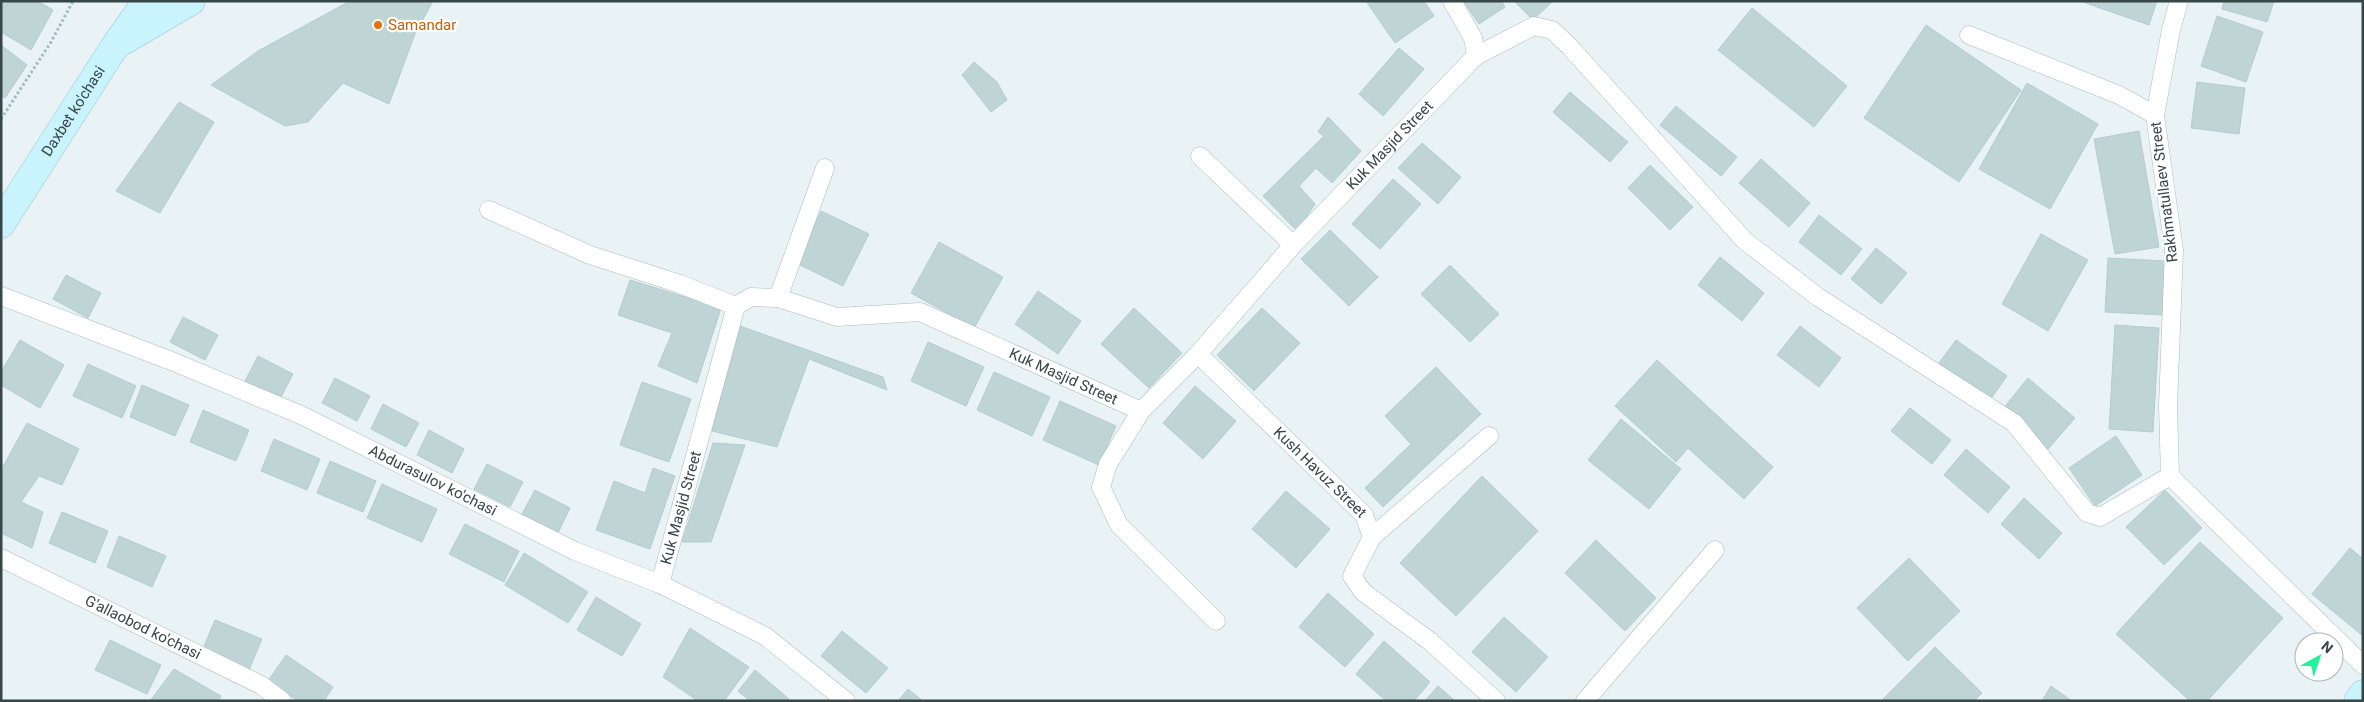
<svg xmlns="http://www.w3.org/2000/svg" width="2364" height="702" font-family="Roboto,sans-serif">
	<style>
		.building { fill: #bed4d5; stroke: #b2ced0 }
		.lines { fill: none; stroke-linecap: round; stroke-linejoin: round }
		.lane-casing { stroke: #abbdbf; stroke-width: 19 }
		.secondary-casing { stroke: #97c6cf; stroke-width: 29 }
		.path { stroke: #9dbdc0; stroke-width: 3; stroke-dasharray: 2.5 2.5; stroke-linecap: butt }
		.lane { stroke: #fff; stroke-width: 18 }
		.secondary { stroke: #c9f3fd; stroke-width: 28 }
		.food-dot { fill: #e8710a; stroke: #fff; stroke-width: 2 }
		.labels { text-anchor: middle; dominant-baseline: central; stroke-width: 4.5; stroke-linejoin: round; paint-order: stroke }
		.food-label { font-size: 15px; fill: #c56008; stroke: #fff; text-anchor: start }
		.street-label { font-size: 15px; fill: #374647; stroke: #fff }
	</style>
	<rect width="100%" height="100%" fill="#e9f2f4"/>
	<g class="building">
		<polygon points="1,1 37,1 53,10 31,50 1,32"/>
		<polygon points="350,1 433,1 415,34 389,104 343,83 308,122 285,126 211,85 258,51"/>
		<polygon points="1366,1 1424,1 1434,16 1395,43"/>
		<polygon points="1463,1 1501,1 1505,7 1479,24"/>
		<polygon points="1514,1 1553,1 1533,20"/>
		<polygon points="2080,1 2157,1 2149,25"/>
		<polygon points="2224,1 2274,1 2267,22 2222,9"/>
		<polygon points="1752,8 1847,86 1814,127 1718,50"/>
		<polygon points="2217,16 2263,32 2246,82 2201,66"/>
		<polygon points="1926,25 2021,90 1959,182 1864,118"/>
		<polygon points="1,45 27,65 5,98 1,96"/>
		<polygon points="1399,48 1424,69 1383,116 1359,94"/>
		<polygon points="974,62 997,82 1007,100 991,112 962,75"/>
		<polygon points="2197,82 2245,88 2239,134 2191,128"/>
		<polygon points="2027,83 2098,124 2050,209 1979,169"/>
		<polygon points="1570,92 1628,142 1610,162 1553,112"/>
		<polygon points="179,102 214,122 160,213 116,191"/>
		<polygon points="1676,106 1737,157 1721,176 1660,125"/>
		<polygon points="1328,117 1361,151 1332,183 1316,168 1299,186 1315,204 1297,231 1263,196 1324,136 1318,132"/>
		<polygon points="2139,131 2159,247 2115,254 2094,139"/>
		<polygon points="1422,143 1461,177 1438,204 1398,168"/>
		<polygon points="1761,159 1810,203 1789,227 1739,183"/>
		<polygon points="1650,165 1693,207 1670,230 1628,188"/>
		<polygon points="1393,179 1421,204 1380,249 1352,224"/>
		<polygon points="821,211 869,234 843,286 796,263"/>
		<polygon points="1819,215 1862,249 1841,275 1799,242"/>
		<polygon points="1330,230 1378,277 1349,306 1301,259"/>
		<polygon points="2041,234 2088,260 2048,331 2002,304"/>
		<polygon points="939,242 1003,277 974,328 911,293"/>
		<polygon points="1876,248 1907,273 1881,304 1851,279"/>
		<polygon points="1720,257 1764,293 1742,321 1698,285"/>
		<polygon points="2108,258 2165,261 2162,315 2105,312"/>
		<polygon points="1450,265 1499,314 1470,342 1421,294"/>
		<polygon points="66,275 101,293 88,318 53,299"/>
		<polygon points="630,280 721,308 697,383 658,366 672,333 618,315"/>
		<polygon points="1038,291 1081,321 1058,354 1015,324"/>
		<polygon points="1134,308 1182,353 1149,388 1101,344"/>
		<polygon points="1262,308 1300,343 1254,391 1217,355"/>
		<polygon points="183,317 218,335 205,360 170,342"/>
		<polygon points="2115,325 2159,328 2153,432 2109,429"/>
		<polygon points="740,326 883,377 887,390 809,359 777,447 712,431"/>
		<polygon points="1800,326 1841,358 1819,387 1777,355"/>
		<polygon points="20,340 64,365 40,408 1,385 1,372"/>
		<polygon points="1956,340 2007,376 1990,400 1939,363"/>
		<polygon points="928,342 984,367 966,406 911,381"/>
		<polygon points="258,356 293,374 280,399 245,381"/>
		<polygon points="1657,360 1773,467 1744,499 1688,448 1676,462 1615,406"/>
		<polygon points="88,364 136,386 122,418 73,396"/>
		<polygon points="1436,367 1481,414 1383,507 1365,488 1411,444 1385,416"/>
		<polygon points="994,372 1050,397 1032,436 977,410"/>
		<polygon points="335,378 370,396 357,421 322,403"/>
		<polygon points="2028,378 2075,418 2048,449 2002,410"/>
		<polygon points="642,382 691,399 669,462 620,445"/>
		<polygon points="142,385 189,405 175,436 130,417"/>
		<polygon points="1195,386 1236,421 1203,459 1163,423"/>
		<polygon points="1060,401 1116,426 1099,465 1043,440"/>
		<polygon points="383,404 419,423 406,447 371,429"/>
		<polygon points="1910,408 1951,440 1932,464 1891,431"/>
		<polygon points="203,410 249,430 236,461 190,442"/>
		<polygon points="1621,419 1681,469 1649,509 1588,460"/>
		<polygon points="27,423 79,449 62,485 39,476 21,502 43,512 32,548 1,533 1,470"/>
		<polygon points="429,430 464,449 452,473 417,455"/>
		<polygon points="2116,436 2142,475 2095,506 2069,468"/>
		<polygon points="274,439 320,459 307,490 261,471"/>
		<polygon points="713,443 745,445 711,542 682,542"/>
		<polygon points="1966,449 2010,487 1988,513 1944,475"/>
		<polygon points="330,461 376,481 363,512 317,493"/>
		<polygon points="487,464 523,482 510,507 474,489"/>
		<polygon points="653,468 675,476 650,549 596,530 614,481 645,493"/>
		<polygon points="1482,476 1538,531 1456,616 1400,563"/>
		<polygon points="382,484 437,509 422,542 367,518"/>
		<polygon points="535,490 570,508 558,533 522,514"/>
		<polygon points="2165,490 2202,528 2164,565 2126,527"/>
		<polygon points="1286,491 1330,529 1296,568 1252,529"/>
		<polygon points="2024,498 2062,533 2039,559 2001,524"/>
		<polygon points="62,512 108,531 95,563 49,543"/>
		<polygon points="465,524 519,551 504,582 449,554"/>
		<polygon points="119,536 166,556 152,587 107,567"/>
		<polygon points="1596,540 1656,598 1625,631 1565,573"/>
		<polygon points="2200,542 2283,618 2207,701 2190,701 2116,634"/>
		<polygon points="2350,548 2363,559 2363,636 2312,594"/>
		<polygon points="524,553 588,592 568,623 505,585"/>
		<polygon points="1909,558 1960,611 1908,661 1857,608"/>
		<polygon points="1328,593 1374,634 1345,667 1299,627"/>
		<polygon points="596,597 641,624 622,656 577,630"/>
		<polygon points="1504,617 1548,657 1516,692 1472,652"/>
		<polygon points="215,620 262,639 249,670 202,651"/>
		<polygon points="690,628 749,667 724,701 698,701 663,677"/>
		<polygon points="842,631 888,668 866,693 821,656"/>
		<polygon points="110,640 161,665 147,694 95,670"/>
		<polygon points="1384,641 1430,682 1414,701 1386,701 1356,674"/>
		<polygon points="1935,647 1982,693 1974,701 1881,701"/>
		<polygon points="286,655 333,687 324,701 298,701 268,681"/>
		<polygon points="174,669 221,696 218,701 150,701"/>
		<polygon points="755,670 789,699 788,701 750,701 738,691"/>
		<polygon points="1438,686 1455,701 1425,701"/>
		<polygon points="2051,686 2072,701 2042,701"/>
		<polygon points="908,689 923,701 898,701"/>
	</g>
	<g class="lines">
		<g class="lane-casing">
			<g id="lane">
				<polyline points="1969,35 2119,95 2155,115"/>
				<polyline points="1476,56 1534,26 1552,30 1569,46 1745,241 1818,297 2014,423 2087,513 2100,517 2170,476 2363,665"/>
				<polyline points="1200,156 1293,245"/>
				<polyline points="489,210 590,255 680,284 736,306"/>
				<path id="s1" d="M1 296 174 362 301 415 575 551 660 584 765 636 846 701"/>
				<polyline points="778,298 825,168"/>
				<path id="s2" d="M1198 354 1364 515 1372 537 1352 576 1363 592 1431 642 1496 701"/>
				<polyline points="1141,411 1108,464 1101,487 1119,525 1216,621"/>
				<polyline points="2170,476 2168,406 2174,250 2155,115 2171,30 2179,1"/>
				<polyline points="1372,537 1489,436"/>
				<path id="s3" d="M1 558 261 685 282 701"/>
				<path id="s4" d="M660 584 736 306 751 297 778 298 837 317 920 312 1141 411 1198 354 1293 245 1476 56 1473 38 1452 1"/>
				<polyline points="1585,701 1715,550"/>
			</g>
		</g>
		<g class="secondary-casing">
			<g id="secondary">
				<polyline points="123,41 191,1"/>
				<path id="s5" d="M1 224 115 46 147 1"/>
				<polyline points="2358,701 2363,694"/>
			</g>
		</g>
		<polyline class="path" points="1,119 51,42 73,1"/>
		<use href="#lane" class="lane"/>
		<use href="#secondary" class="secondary"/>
	</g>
	<circle class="food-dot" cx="378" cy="25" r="5"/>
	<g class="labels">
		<g class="food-label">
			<text x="388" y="25">Samandar</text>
		</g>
		<g class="street-label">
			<text stroke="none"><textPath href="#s5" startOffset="134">Daxbet ko'chasi</textPath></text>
			<text stroke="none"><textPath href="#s4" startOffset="1084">Kuk Masjid Street</textPath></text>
			<text transform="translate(2164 192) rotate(-97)">Rakhmatullaev Street</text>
			<text stroke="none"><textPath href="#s4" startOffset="635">Kuk Masjid Street</textPath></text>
			<text stroke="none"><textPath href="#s2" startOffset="170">Kush Havuz Street</textPath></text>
			<text stroke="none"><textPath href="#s1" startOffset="470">Abdurasulov ko'chasi</textPath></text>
			<text stroke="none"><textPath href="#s4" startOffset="79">Kuk Masjid Street</textPath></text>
			<text stroke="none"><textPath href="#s3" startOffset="158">G'allaobod ko'chasi</textPath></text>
		</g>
	</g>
	<rect width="2364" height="702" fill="none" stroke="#374647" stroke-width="5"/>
	<g transform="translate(2319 657) rotate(40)"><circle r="24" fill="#ffffff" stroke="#afb5b5"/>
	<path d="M0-4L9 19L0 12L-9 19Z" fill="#21f39b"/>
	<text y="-8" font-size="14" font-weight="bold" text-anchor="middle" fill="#374647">N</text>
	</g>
</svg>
